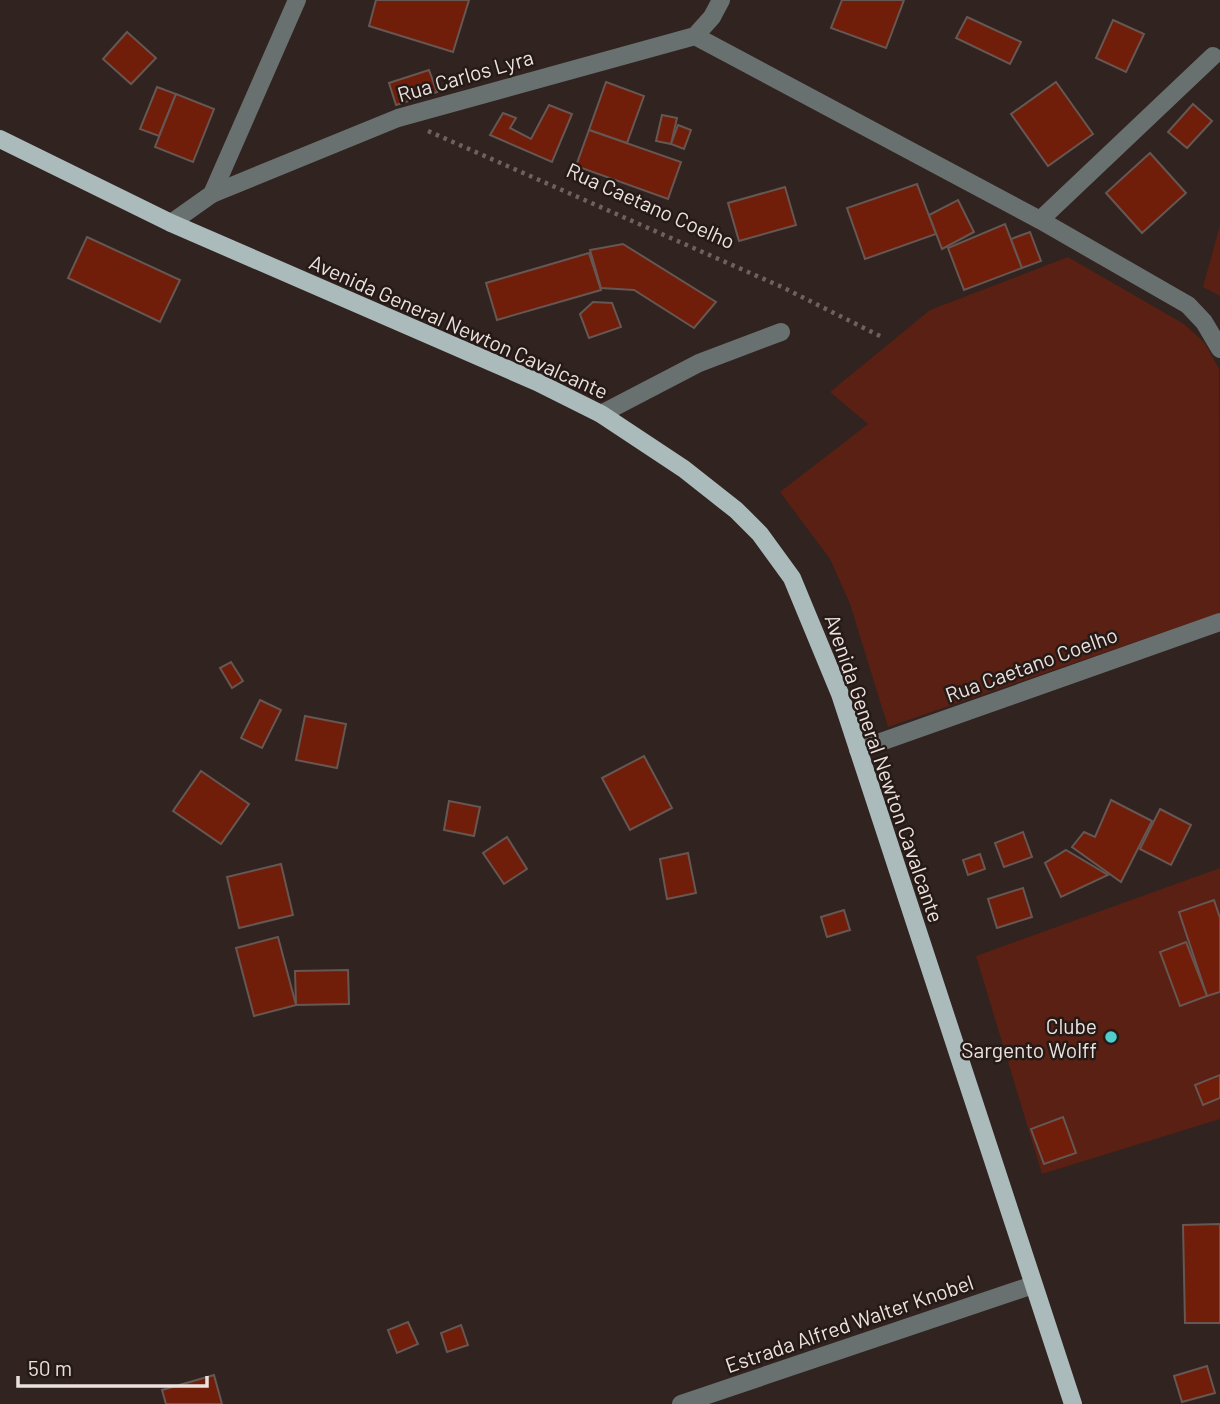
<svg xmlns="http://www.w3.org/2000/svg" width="1220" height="1404" font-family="Barlow,sans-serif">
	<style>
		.green { fill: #592013 }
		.building { fill: #701d0a; stroke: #665753; stroke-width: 2 }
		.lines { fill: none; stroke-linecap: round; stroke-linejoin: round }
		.path { stroke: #6e625f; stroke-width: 4.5; stroke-dasharray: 3.5 5; stroke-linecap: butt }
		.minor { stroke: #697170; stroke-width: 18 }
		.major { stroke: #abbbbb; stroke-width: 18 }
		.poi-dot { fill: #52cdcd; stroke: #261a17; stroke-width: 2.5 }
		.labels { text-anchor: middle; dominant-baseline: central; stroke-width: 5; stroke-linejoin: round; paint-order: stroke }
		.street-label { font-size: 21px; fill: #ebe2e0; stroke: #261a17 }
		.poi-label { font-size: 21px; fill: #ebe2e0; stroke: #261a17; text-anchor: end }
	</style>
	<rect width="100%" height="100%" fill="#302320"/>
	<g class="green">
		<polygon points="1220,225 1220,296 1203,287"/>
		<polygon points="1068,257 1184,324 1205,343 1219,369 1220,613 888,727 850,604 830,559 780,492 868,424 830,392 930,310"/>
		<polygon points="1220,868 1220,1119 1042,1174 976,956"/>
	</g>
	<g class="building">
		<polygon points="376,0 469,0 453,52 369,26"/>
		<polygon points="842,0 904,0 886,48 831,28"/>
		<polygon points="967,17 1021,42 1010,64 956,38"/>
		<polygon points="1113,20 1144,34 1126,72 1096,58"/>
		<polygon points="127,32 156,58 131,84 103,59"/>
		<polygon points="429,70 437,92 396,105 389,83"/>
		<polygon points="606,82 644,96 627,143 589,130"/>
		<polygon points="1056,82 1093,134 1048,166 1011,114"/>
		<polygon points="157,87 176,94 159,136 140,129"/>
		<polygon points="176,94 214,109 193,162 155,147"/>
		<polygon points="1193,104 1212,121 1187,148 1168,132"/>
		<polygon points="549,105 572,114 552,162 490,135 503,113 516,118 510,128 531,139"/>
		<polygon points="662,115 677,118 671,144 656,141"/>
		<polygon points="678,125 691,130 684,149 671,144"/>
		<polygon points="589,130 681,162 668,199 576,166"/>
		<polygon points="1150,153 1186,193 1142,233 1106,193"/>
		<polygon points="917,184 936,234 865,259 847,208"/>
		<polygon points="785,187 796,225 739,241 728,203"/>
		<polygon points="958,200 974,232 942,249 929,215"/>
		<polygon points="1005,224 1022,268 964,290 948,248"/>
		<polygon points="1030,232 1041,261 1022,268 1011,239"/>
		<polygon points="87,237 180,280 160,322 68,278"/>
		<polygon points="623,244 716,302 694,328 634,290 601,288 590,250"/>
		<polygon points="589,253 601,290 497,320 486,283"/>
		<polygon points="593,302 612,303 621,327 589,338 580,314"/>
		<polygon points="231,662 243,681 232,688 220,668"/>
		<polygon points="260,700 281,710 262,748 241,738"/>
		<polygon points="305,716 346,724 337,768 296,760"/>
		<polygon points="644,756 672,808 630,830 602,778"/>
		<polygon points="201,771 249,804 221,844 173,811"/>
		<polygon points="1111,800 1152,821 1121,882 1072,847 1084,832 1095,837"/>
		<polygon points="449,801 480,807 474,836 444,830"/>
		<polygon points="1160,809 1191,825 1171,865 1140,849"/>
		<polygon points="1023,832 1032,857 1004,867 995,843"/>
		<polygon points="507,837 527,869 504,884 483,853"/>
		<polygon points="1066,850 1108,875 1061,897 1045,863"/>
		<polygon points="688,853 696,893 667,899 660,859"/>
		<polygon points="980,854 985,869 968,875 963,860"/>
		<polygon points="281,864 293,915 239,928 227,877"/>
		<polygon points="1023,888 1032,917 997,928 988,899"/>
		<polygon points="1214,900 1220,918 1220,992 1207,996 1179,912"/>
		<polygon points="844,910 850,930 827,937 821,917"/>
		<polygon points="278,937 296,1005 254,1016 236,948"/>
		<polygon points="1186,942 1207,996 1180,1006 1160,952"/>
		<polygon points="348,970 349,1004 296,1005 295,971"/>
		<polygon points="1220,1075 1220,1098 1203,1105 1195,1085"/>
		<polygon points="1063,1117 1076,1153 1044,1164 1031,1129"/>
		<polygon points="1220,1224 1220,1323 1185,1323 1183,1225"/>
		<polygon points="408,1322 418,1344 397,1353 388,1330"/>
		<polygon points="461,1325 468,1345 447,1352 441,1333"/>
		<polygon points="1207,1366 1215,1393 1182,1402 1174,1376"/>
		<polygon points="214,1375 222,1404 166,1404 162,1390"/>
	</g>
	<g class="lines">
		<polyline class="path" points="428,131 782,287 884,338"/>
		<g class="minor">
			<polyline points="695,36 1040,220 1188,305 1204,322 1220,349"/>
			<polyline points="212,194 398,118 695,36 712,17 721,0"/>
			<polyline points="1040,220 1213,56"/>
			<polyline points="171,223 212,194 297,0"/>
			<polyline points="601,414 699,363 781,332"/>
			<polyline points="858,750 1220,622"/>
			<polyline points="681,1404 1033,1285"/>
		</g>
		<polyline class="major" points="0,139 171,223 537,382 601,414 684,469 736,510 760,534 792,578 840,694 1073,1404"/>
	</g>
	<circle class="poi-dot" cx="1111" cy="1037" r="7"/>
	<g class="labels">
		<g class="street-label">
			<text transform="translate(465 75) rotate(-16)">Rua Carlos Lyra</text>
			<text transform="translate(651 205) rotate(24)">Rua Caetano Coelho</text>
			<text transform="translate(459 326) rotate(24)">Avenida General Newton Cavalcante</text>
			<text transform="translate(1031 664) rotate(-20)">Rua Caetano Coelho</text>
			<text transform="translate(885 768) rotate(71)">Avenida General Newton Cavalcante</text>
			<text transform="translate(849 1323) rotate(-19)">Estrada Alfred Walter Knobel</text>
		</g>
		<g class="poi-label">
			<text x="1097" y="1025">Clube<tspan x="1097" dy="24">Sargento Wolff</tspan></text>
		</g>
	</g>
	<path d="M18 1376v10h189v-10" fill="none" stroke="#ebe2e0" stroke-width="3.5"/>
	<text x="28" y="1376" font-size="21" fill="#ebe2e0" stroke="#261a17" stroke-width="5" paint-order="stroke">50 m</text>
</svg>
